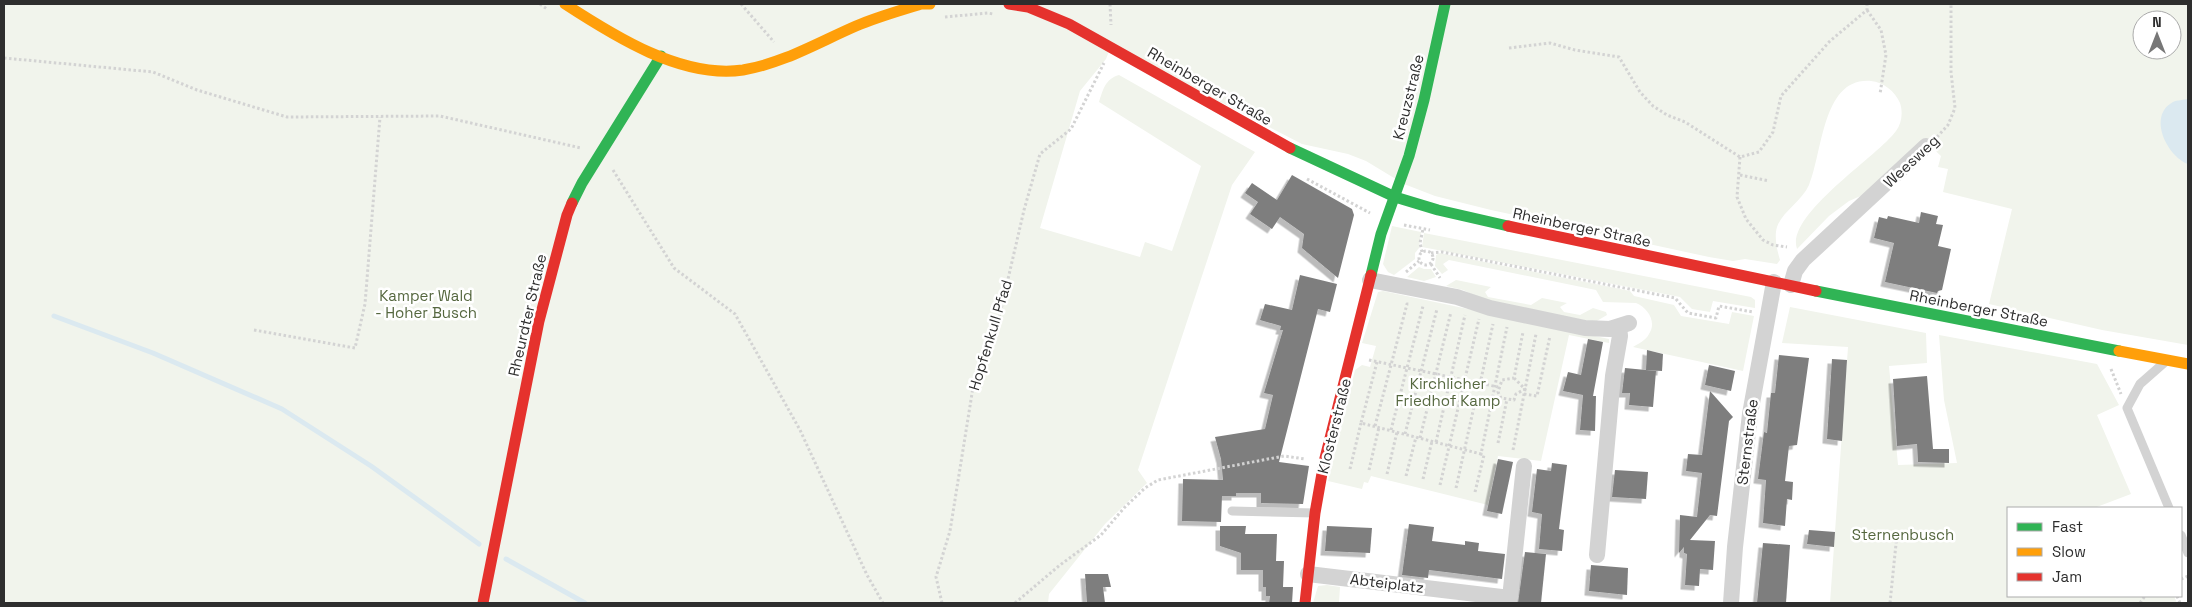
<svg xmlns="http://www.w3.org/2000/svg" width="2192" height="607" font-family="'Space Grotesk',sans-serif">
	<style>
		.green { fill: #f1f4ec; fill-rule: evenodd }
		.water { fill: #dbe9f0 }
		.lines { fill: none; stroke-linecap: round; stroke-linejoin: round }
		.stream { stroke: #dbe9f0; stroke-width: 5 }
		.building { fill: #7e7e7e; filter: url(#shadow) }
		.path { stroke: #d3d3d3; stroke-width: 3; stroke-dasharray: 2.5 2.5; stroke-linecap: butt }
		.lane { stroke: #d3d3d3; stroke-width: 9 }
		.street { stroke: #d3d3d3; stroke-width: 16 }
		.fast { stroke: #30b455; stroke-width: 11 }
		.slow { stroke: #ff9f0a; stroke-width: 11 }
		.jam { stroke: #e5322d; stroke-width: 11 }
		.labels { text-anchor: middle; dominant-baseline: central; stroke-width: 5; stroke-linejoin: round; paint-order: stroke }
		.street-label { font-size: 15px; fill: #2e2e2e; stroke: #fff }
		.park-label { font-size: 15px; fill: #55673f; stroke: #fff }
	</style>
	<defs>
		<filter id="shadow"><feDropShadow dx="-4.5" dy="4.5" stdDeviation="0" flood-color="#0004"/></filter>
	</defs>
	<rect width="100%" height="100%" fill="#fff"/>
	<g class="green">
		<path d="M4 4H2188V345L2102 330 1989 304 2012 209 1943 192 1948 169 1938 167 1941 156 1925 141 1870 192 1849 201 1829 216 1797 249C1785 215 1877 157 1896 131 1902 123 1903 112 1900 103 1895 91 1883 82 1871 81 1822 77 1823 152 1809 185 1802 201 1782 212 1777 227 1774 237 1777 250 1780 260L1777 264 1745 259 1733 261 1709 257 1491 210 1435 196 1404 184 1366 161 1348 154 1302 144 1111 46 1106 59 1080 91 1040 228 1140 257 1145 242 1172 251 1201 166 1099 102C1103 90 1105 79 1119 75L1255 152 1232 185 1138 470 1147 483 1105 524 1049 594 1048 603H4ZM2142 20H2172V50H2142Z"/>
		<polygon points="1392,226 1421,232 1419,248 1415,253 1415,259 1394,275 1388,272 1383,264"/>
		<polygon points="1424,233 1751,297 1755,300 1755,308 1713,301 1710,312 1692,309 1680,297 1422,247"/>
		<path d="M1440 253 1630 291 1634 296 1674 305 1681 316 1729 324 1732 312 1754 316 1743 371 1633 347C1638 344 1646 340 1649 334 1657 322 1648 308 1636 303L1603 302 1596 290 1449 260 1443 264 1448 270 1442 274 1435 266 1436 255Z"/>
		<polygon points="1419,267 1424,269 1431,269 1436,277 1424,281 1407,277"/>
		<polygon points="1456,280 1491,287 1485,292 1488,297 1531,305 1542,298 1567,303 1560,307 1564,312 1580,315 1593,308 1606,312 1607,315 1595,322 1491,303 1463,290 1446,286"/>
		<polygon points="1383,291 1609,339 1609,343 1569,335 1541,461 1498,456 1488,505 1371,476 1368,483 1364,482 1362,489 1328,481 1355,370 1362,365 1370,367 1376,346 1362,343 1378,292"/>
		<polygon points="1790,307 1926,333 1927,363 1889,366 1898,465 1957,463 1944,400 1939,335 2097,364 2119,405 2097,415 2131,494 2094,508 2008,508 2008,596 2174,596 2177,603 1830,603 1848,347 1782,343"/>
		<polygon points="1327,585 1340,587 1339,602 1352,603 1313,603 1318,586"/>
	</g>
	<path class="water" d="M2188 99V164C2167 156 2147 116 2173 102 2177 100 2184 100 2188 99Z"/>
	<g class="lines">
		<g class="stream">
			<polyline points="54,316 153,353 282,409 371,466 479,544"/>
			<polyline points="506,559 585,603"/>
		</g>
	</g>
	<g class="building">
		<polygon points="1292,175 1352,209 1354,215 1338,278 1302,248 1304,234 1280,217 1272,229 1250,214 1258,202 1245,193 1252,183 1277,200"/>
		<polygon points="1921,212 1938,216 1936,224 1943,225 1938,246 1951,249 1942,290 1938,291 1937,293 1885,282 1894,243 1874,238 1879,217 1887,219 1888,216 1919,223"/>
		<polygon points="1300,275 1337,284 1330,312 1318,309 1279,462 1309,466 1303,504 1261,503 1261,493 1236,493 1236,496 1222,496 1221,522 1182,521 1183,479 1223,480 1221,459 1215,437 1265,429 1273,395 1264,393 1283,330 1280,330 1281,326 1260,320 1265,304 1292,310"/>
		<polygon points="1588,339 1603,342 1593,396 1596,396 1595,431 1580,430 1583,395 1563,391 1568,372 1581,375"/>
		<polygon points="1647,350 1663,354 1662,371 1646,370"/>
		<polygon points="1779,355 1809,358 1797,445 1789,446 1785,481 1793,482 1792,500 1787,499 1785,526 1763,523 1766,480 1758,479 1764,432 1767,433 1771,393 1775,393"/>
		<polygon points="1832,359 1847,360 1842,441 1827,439"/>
		<polygon points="1709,365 1735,371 1731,391 1705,385"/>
		<polygon points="1625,368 1656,371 1653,407 1629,405 1630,393 1622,393"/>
		<polygon points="1927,376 1933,449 1949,449 1949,463 1918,462 1917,444 1897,446 1893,379"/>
		<polygon points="1710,391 1733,417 1729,421 1717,516 1710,515 1690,540 1715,541 1713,570 1700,569 1699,586 1685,585 1687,554 1684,553 1684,547 1679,553 1680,515 1697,517 1702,473 1686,471 1688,454 1702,455"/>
		<polygon points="1498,459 1513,462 1502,514 1487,511"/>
		<polygon points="1552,463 1567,465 1559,529 1564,530 1562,551 1539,549 1542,514 1532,512 1537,469 1551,471"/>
		<polygon points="1615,470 1648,472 1646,499 1612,497"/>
		<polygon points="1409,524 1434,527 1432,541 1465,545 1465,541 1479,543 1478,551 1505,554 1502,579 1429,570 1428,578 1402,575"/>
		<polygon points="1220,526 1246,526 1245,534 1277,534 1276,561 1284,561 1283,587 1293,587 1292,603 1269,603 1270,596 1266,596 1266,587 1263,587 1263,570 1241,570 1241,553 1220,546"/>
		<polygon points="1327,526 1372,528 1370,553 1325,551"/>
		<polygon points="1809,530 1835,532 1834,547 1807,544"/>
		<polygon points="1763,543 1790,545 1786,603 1757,603"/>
		<polygon points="1525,552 1546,554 1541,603 1518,603"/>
		<polygon points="1591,565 1628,568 1627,595 1589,591"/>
		<polygon points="1085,574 1108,574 1111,587 1103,587 1105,603 1087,603"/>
	</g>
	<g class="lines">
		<g class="path">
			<polyline points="540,4 547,9"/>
			<polyline points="741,4 774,42"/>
			<polyline points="1110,4 1111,25"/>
			<polyline points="1867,10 1881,30 1886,55 1880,94"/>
			<polyline points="945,17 988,13 993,14"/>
			<polyline points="1509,48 1550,43 1575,50 1619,57 1640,92 1653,106 1667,115 1685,122 1740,157 1759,152 1773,132 1781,96 1830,41 1867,10 1867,4"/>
			<polyline points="4,58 153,72 197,90 287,117 440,116 581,148"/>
			<polyline points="1937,137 1948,125 1955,108 1951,72 1951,4"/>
			<polyline points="1740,157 1737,197 1746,219 1763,240 1773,245 1787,247"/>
			<polyline points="613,170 674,268 735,314 800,430 867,575 883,603"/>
			<polyline points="1740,175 1769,181"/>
			<polyline points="1307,179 1370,213"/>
			<polyline points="1404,225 1430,230"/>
			<circle cx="1426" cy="258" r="7"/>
			<polyline points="1422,252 1420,243 1423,229"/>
			<polyline points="1431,253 1442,252 1675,298 1688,313 1716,318 1719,306 1753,312"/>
			<polyline points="1431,264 1440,278"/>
			<polyline points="1406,272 1419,261"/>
			<polyline points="254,330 355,348 365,304 380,117"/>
			<polyline points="1369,360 1498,387"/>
			<polyline points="1377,362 1361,423 1481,454 1507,327"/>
			<polyline points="2111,369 2121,394"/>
			<polyline points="1514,378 1525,389 1516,394 1514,400 1501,398 1498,392 1502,380 1514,378 1523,332"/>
			<polyline points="1480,384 1493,324"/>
			<polyline points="1524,394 1537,396 1550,336"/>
			<polyline points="1375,426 1407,304 1409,304"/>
			<polyline points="1391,430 1423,306"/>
			<polyline points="1405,434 1437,309"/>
			<polyline points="1420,438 1451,312"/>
			<polyline points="1436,442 1465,315"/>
			<polyline points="1498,443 1507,399"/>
			<polyline points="1513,450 1536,334"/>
			<polyline points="1350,469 1361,423"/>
			<polyline points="1369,470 1379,427"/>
			<polyline points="1387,474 1397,432"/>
			<polyline points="1406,476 1416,437"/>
			<polyline points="1423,479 1432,441"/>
			<polyline points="1440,485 1479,319"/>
			<polyline points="1456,488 1475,402 1461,399"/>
			<polyline points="1475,492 1484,455 1481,454"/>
			<polyline points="2181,579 2188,576"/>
			<polyline points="2177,596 2180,603"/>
			<polyline points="942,603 936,577 950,531 974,381 999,318 1024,210 1040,154 1071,129 1104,63"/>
			<polyline points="1015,603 1060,565 1101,535 1124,508 1145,488 1158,480 1284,456 1305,459"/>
			<polyline points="1890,603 1897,534"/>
			<polyline points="2140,603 2145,596"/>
		</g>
		<g class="lane">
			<polyline points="2165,362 2140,384 2127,408 2169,508"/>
			<polyline points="1232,511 1315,513"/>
			<polyline points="2181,535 2188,553"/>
		</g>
		<g class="street">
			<polyline points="1370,280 1457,297 1490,308 1585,328 1610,329 1629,323"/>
			<polyline points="1791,285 1795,271 1803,260 1926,146"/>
			<polyline points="1597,555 1613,376 1620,336 1619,327"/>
			<polyline points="1308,574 1510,598 1524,466"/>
			<polyline points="1731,603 1735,547 1750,414 1774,282"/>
		</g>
		<g class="fast">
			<polyline points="1290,148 1395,197 1438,210 1508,226"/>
			<polyline points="572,203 582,183 661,56"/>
			<polyline points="1371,275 1381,234 1409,156 1424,100 1445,4"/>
			<polyline points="1816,291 2119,351"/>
		</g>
		<g class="slow">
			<path d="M565 4C614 36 682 79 743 70 784 63 819 42 856 26 877 17 899 11 921 4H930"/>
			<polyline points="2119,351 2188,364"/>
		</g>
		<g class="jam">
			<polyline points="1009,4 1028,7 1069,24 1290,148"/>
			<polyline points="1508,226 1816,291"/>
			<polyline points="483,603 539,321 567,215 572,203"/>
			<polyline points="1305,603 1315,513 1324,462 1371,275"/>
		</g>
	</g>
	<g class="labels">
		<g class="street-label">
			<text transform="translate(1210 86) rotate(30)">Rheinberger Straße</text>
			<text transform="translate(1408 97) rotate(-76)">Kreuzstraße</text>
			<text transform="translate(1911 161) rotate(-43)">Weesweg</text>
			<text transform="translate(1582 227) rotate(12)">Rheinberger Straße</text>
			<text transform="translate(1979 308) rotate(11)">Rheinberger Straße</text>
			<text transform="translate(527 315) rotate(-77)">Rheurdter Straße</text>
			<text transform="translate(990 335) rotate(-73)">Hopfenkull Pfad</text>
			<text transform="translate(1334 426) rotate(-76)">Klosterstraße</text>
			<text transform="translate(1747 442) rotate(-83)">Sternstraße</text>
			<text transform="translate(1387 583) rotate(7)">Abteiplatz</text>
		</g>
		<g class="park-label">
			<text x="426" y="295">Kamper Wald<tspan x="426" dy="17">- Hoher Busch</tspan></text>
			<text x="1448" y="383">Kirchlicher<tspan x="1448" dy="17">Friedhof Kamp</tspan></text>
			<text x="1903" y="534">Sternenbusch</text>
		</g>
	</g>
	<rect width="2192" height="607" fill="none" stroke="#2e2e2e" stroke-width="10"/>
	<rect x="2007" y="507" width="175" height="90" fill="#ffffff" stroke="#ababab"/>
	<rect x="2017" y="523" width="25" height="8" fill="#30b455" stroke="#ababab"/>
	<text x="2052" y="532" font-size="15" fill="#2e2e2e">Fast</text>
	<rect x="2017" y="548" width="25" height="8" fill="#ff9f0a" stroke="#ababab"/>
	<text x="2052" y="557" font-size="15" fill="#2e2e2e">Slow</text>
	<rect x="2017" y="573" width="25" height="8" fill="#e5322d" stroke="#ababab"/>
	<text x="2052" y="582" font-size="15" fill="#2e2e2e">Jam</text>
	<g transform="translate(2157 35)"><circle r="24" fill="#ffffff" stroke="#ababab"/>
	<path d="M0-4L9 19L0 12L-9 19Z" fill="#777777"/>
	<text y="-8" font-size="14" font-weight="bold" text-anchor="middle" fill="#2e2e2e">N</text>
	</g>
</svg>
